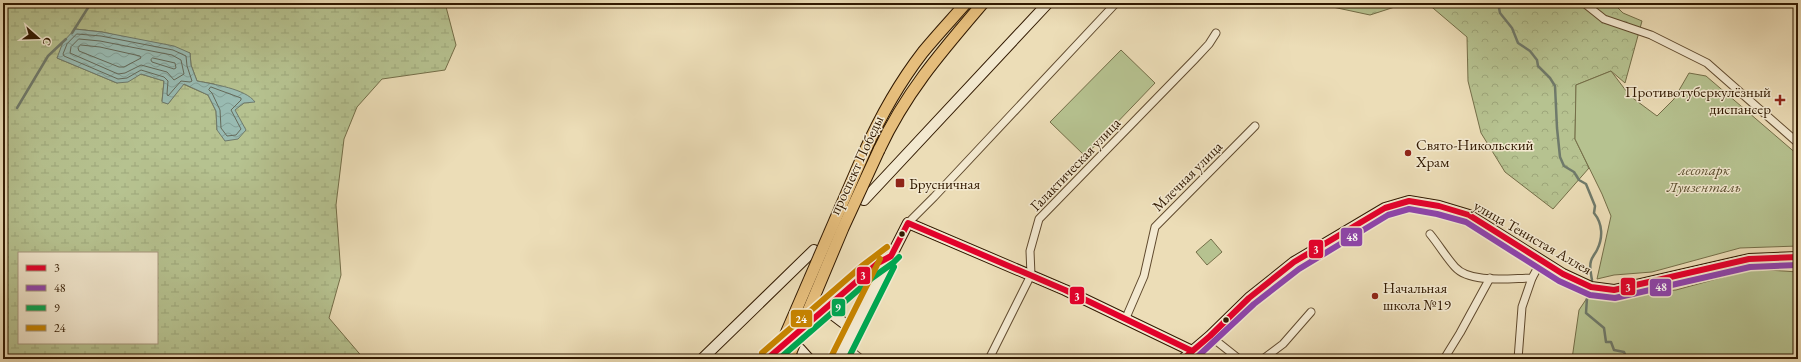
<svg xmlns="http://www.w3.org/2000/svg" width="1801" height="362" font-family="'EB Garamond',serif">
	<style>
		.forest { fill: url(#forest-crowns); stroke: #746e48 }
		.wetland { fill: url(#wetland-marsh); stroke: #746e48; fill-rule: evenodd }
		.park { fill: #b6c290; stroke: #746e48 }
		.water { fill: url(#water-waves); stroke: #6f7a6b }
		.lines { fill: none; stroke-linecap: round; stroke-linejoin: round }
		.shore { stroke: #656a5a; stroke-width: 1 }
		.stream { stroke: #6f7a6b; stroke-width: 2.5 }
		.street-casing { stroke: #604a2e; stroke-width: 9 }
		.secondary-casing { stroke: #311901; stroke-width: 12 }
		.primary-casing { stroke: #311901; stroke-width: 13 }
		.street { stroke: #f3e9d0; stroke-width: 7 }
		.secondary { stroke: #f3e9d0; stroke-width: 10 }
		.primary { stroke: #e6be7c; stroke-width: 11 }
		.primary-bridge-casing { stroke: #311901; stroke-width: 13; stroke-linecap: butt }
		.primary-bridge { stroke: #e6be7c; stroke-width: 11 }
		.bus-1-casing { stroke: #f3e9d0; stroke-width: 9 }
		.bus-2-casing { stroke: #f3e9d0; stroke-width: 9 }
		.bus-3-casing { stroke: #f3e9d0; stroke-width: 9 }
		.bus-4-casing { stroke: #f3e9d0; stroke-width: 9 }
		.bus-1 { stroke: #e4002b; stroke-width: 6 }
		.bus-2 { stroke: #8e44ad; stroke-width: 6 }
		.bus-3 { stroke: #00a651; stroke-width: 6 }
		.bus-4 { stroke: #c68300; stroke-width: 6 }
		.poi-dot { fill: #8f2418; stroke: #f3e9d0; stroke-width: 1.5 }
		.bus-dot { fill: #311901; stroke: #f3e9d0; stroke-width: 1.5 }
		.labels { text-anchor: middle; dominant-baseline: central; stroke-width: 3; stroke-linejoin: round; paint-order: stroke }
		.poi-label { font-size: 15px; fill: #311901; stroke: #f3e9d0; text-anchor: start }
		.street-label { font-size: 15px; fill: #311901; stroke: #f3e9d0 }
		.park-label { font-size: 15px; font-style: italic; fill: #594c2c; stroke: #f3e9d0 }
		.line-badge { stroke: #f3e9d0; stroke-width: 1.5 }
		.badge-label { font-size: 11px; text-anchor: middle; font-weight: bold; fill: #fff }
	</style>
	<defs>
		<pattern id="forest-crowns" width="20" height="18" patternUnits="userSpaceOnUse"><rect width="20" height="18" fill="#b6c290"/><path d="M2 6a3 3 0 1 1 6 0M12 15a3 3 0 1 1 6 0" fill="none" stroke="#9da67a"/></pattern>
		<pattern id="wetland-marsh" width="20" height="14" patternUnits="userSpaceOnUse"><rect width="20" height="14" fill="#b6c290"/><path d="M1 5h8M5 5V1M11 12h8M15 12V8" fill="none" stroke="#9da67a"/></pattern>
		<pattern id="water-waves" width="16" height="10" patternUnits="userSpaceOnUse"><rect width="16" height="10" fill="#99bbb2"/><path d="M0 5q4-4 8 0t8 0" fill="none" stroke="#84a097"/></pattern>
	</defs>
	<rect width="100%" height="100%" fill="#ecddb7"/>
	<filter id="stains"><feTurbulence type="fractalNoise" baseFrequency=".005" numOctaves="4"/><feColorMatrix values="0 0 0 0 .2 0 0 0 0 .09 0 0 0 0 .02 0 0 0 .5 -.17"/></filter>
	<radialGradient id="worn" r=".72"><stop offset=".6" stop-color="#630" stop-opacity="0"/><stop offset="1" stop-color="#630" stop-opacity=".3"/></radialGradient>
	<g class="forest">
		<polygon points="1314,3 1407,3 1370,15"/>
		<polygon points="1427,3 1613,3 1623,13 1642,21 1625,83 1611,71 1576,85 1575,139 1589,168 1553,209 1505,172 1481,133 1468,81 1467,37"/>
	</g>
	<path class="wetland" d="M3 3H445L456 45 445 70 382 79 357 107 344 139 336 205 341 275 329 318 364 359H3ZM75 29 102 32 190 53 191 65 197 81 214 84 244 103 234 110 217 130 216 111 208 95 183 84 168 104 162 101 164 81 141 74 117 83 57 58ZM19 253H157V343H19Z"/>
	<g class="park">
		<polygon points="1121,50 1155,83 1085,156 1050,122"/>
		<polygon points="1611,71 1630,96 1657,116 1674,99 1689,73 1706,76 1798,155 1798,246 1740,248 1652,272 1614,275 1597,279 1611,216 1602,194 1575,139 1576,85"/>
		<polygon points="1211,239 1222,252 1207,265 1196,252"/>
		<polygon points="1753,269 1798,272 1798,359 1572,359 1579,310 1587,298 1676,290"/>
	</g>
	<path class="water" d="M75 29 102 32 174 46 190 53 191 65 197 81C213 84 246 89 255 102L244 103 235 110 246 130 238 139 225 141 217 130 216 111 208 95 184 84 168 104 162 102 164 81 141 74 128 82 117 83 57 58 63 42Z"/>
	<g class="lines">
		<g class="shore">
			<polygon points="77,34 101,36 173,50 186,56 187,66 192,81 190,82 181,81 168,96 167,94 168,81 164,77 141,70 127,78 118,79 64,56 63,54 67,44"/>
			<polygon points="79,39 100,41 172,55 181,60 184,74 174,80 167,72 141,65 125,73 118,74 70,53 71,47"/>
			<polygon points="81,45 100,47 140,56 141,58 124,67 119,67 79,51 78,48"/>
			<polygon points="153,58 175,63 176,68 174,69 152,62 151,60"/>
			<polygon points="211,87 241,98 241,100 231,110 241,129 236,135 227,136 221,128 220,110 212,93 209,90"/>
		</g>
		<g class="stream">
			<path d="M1498 3 1500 13 1512 28 1518 43 1530 51 1537 60 1538 66 1550 78 1555 86 1557 128 1560 157 1564 166 1574 172 1579 180 1586 184 1595 206 1594 213C1603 224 1603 238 1597 250 1595 254 1592 257 1591 261 1589 267 1591 274 1592 280"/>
			<polyline points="72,33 91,3"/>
			<polyline points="17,108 48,56 66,39"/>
			<polyline points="1591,290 1587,298 1586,313 1604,328 1606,342 1611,342 1614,350 1624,352 1627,359"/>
		</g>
		<g class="street-casing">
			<g id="street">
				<polyline points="1584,3 1604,19 1651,35 1707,63 1798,143"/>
				<polyline points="908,223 934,197 1116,3"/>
				<path d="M1430 234C1439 245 1446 257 1455 267 1470 284 1511 278 1532 278L1542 260"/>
				<polyline points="1125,320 1144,276 1155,227 1255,126"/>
				<polyline points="1210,336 1239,359"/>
				<polyline points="845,346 861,359"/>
				<polyline points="989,359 1031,275 1030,251 1039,219 1195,59 1209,44 1216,33"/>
				<polyline points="1263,359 1283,344 1311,312"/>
				<polyline points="1444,359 1460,333 1490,278"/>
				<polyline points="1518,359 1522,307 1532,278"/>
			</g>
		</g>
		<g class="secondary-casing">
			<g id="secondary">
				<polyline points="864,200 1048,3"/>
				<polyline points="824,308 853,330"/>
				<polyline points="814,317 878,263 891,256"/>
				<polyline points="800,349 809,359"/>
				<polyline points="702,359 814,250"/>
				<polyline points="767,359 768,358"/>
				<polyline points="839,359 908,223 1065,290 1192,351"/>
				<polyline points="1183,359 1210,336 1249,298 1294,262 1385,208 1409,201 1439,206 1469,215 1563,274 1591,287 1614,290 1749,259 1798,257"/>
			</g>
		</g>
		<g class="primary-casing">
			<g id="primary">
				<path d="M879 150C906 92 942 51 983 3"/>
				<path d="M864 153C880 117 899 83 923 52 937 35 952 19 966 3"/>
			</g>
		</g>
		<use href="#street" class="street"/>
		<use href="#secondary" class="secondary"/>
		<use href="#primary" class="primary"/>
		<g class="primary-bridge-casing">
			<g id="primary-bridge">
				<polyline points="775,359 864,153"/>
				<polyline points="788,359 843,228 879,150"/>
			</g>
		</g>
		<use href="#primary-bridge" class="primary-bridge"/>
		<g class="bus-1-casing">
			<g id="bus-1">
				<polyline points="767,359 878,263 891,256 908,223 1065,290 1192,351"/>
				<polyline points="1183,359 1210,336 1249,298 1294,262 1385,208 1409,201 1439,206 1469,215 1563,274 1591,287 1614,290 1749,259 1798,257"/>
			</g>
		</g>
		<g class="bus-2-casing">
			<polyline id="bus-2" points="1195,359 1254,304 1299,269 1388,215 1409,209 1437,214 1466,222 1559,281 1590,295 1615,298 1750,267 1798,265"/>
		</g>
		<g class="bus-3-casing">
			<g id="bus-3">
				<polyline points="779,359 872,278 893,263 899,257"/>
				<polyline points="848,359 894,267"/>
			</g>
		</g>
		<g class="bus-4-casing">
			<g id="bus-4">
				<polyline points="762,353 862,266 887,247"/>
				<polyline points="832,355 880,259"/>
			</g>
		</g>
		<use href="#bus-1" class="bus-1"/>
		<use href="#bus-2" class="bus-2"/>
		<use href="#bus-3" class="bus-3"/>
		<use href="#bus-4" class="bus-4"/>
	</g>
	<g class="poi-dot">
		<path d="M1778 94h4v4h4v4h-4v4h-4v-4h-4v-4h4z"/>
		<circle cx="1408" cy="153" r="4"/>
		<rect x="895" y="178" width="10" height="10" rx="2"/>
		<circle cx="1375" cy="296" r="4"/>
	</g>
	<g class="bus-dot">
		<circle cx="902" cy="234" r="3.5"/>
		<circle cx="1226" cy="320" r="3.5"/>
	</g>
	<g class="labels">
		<g class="poi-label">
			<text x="1771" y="91" text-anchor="end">Противотуберкулёзный<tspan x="1771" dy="17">диспансер</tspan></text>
			<text x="1416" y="144">Свято-Никольский<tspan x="1416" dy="17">Храм</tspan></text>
			<text x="909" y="183">Брусничная</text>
			<text x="1383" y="287">Начальная<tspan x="1383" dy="17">школа №19</tspan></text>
		</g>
		<g class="street-label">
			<text transform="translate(1075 164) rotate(-46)">Галактическая улица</text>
			<text transform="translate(856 165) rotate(-65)">проспект Победы</text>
			<text transform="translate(1187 176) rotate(-45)">Млечная улица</text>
			<text transform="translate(1533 237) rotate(30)">улица Тенистая Аллея</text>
		</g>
		<g class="park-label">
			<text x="1704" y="169">лесопарк<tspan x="1704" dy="17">Луизенталь</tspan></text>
		</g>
	</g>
	<g class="line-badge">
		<rect x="1340" y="227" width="23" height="20" rx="4" fill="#8e44ad"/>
		<rect x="1308" y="239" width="16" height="20" rx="4" fill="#e4002b"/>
		<rect x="856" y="266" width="15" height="19" rx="4" fill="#e4002b"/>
		<rect x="1620" y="277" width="16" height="19" rx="4" fill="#e4002b"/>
		<rect x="1649" y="278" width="23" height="19" rx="4" fill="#8e44ad"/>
		<rect x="1069" y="286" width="16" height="19" rx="4" fill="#e4002b"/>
		<rect x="831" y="298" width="15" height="19" rx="4" fill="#00a651"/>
		<rect x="790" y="309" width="23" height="19" rx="4" fill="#c68300"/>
	</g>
	<g class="badge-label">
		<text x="1352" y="241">48</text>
		<text x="1316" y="253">3</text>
		<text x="863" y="279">3</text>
		<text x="1628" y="291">3</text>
		<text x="1661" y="291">48</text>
		<text x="1077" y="300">3</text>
		<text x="838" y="311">9</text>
		<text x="801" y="323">24</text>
	</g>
	<rect width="1801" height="362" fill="none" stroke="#ecddb7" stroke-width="16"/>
	<rect x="4" y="4" width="1793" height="354" fill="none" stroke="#311901" stroke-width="2"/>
	<rect x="8" y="8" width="1785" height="346" fill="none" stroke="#311901"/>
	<rect x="18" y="252" width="140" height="92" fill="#f3e9d0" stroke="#a5967d"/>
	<rect x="26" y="265" width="20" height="6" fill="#e4002b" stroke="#a5967d"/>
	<text x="54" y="272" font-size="12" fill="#311901">3</text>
	<rect x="26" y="285" width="20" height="6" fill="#8e44ad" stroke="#a5967d"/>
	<text x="54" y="292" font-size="12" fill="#311901">48</text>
	<rect x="26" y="305" width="20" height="6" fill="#00a651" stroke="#a5967d"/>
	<text x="54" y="312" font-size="12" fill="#311901">9</text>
	<rect x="26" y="325" width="20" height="6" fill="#c68300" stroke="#a5967d"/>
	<text x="54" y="332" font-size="12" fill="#311901">24</text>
	<g transform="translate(38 38) rotate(110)" stroke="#f3e9d0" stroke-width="3" paint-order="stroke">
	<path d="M0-3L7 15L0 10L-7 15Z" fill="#311901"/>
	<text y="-6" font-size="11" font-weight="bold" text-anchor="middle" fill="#311901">С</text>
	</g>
	<rect width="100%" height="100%" filter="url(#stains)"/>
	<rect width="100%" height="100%" fill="url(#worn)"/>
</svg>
